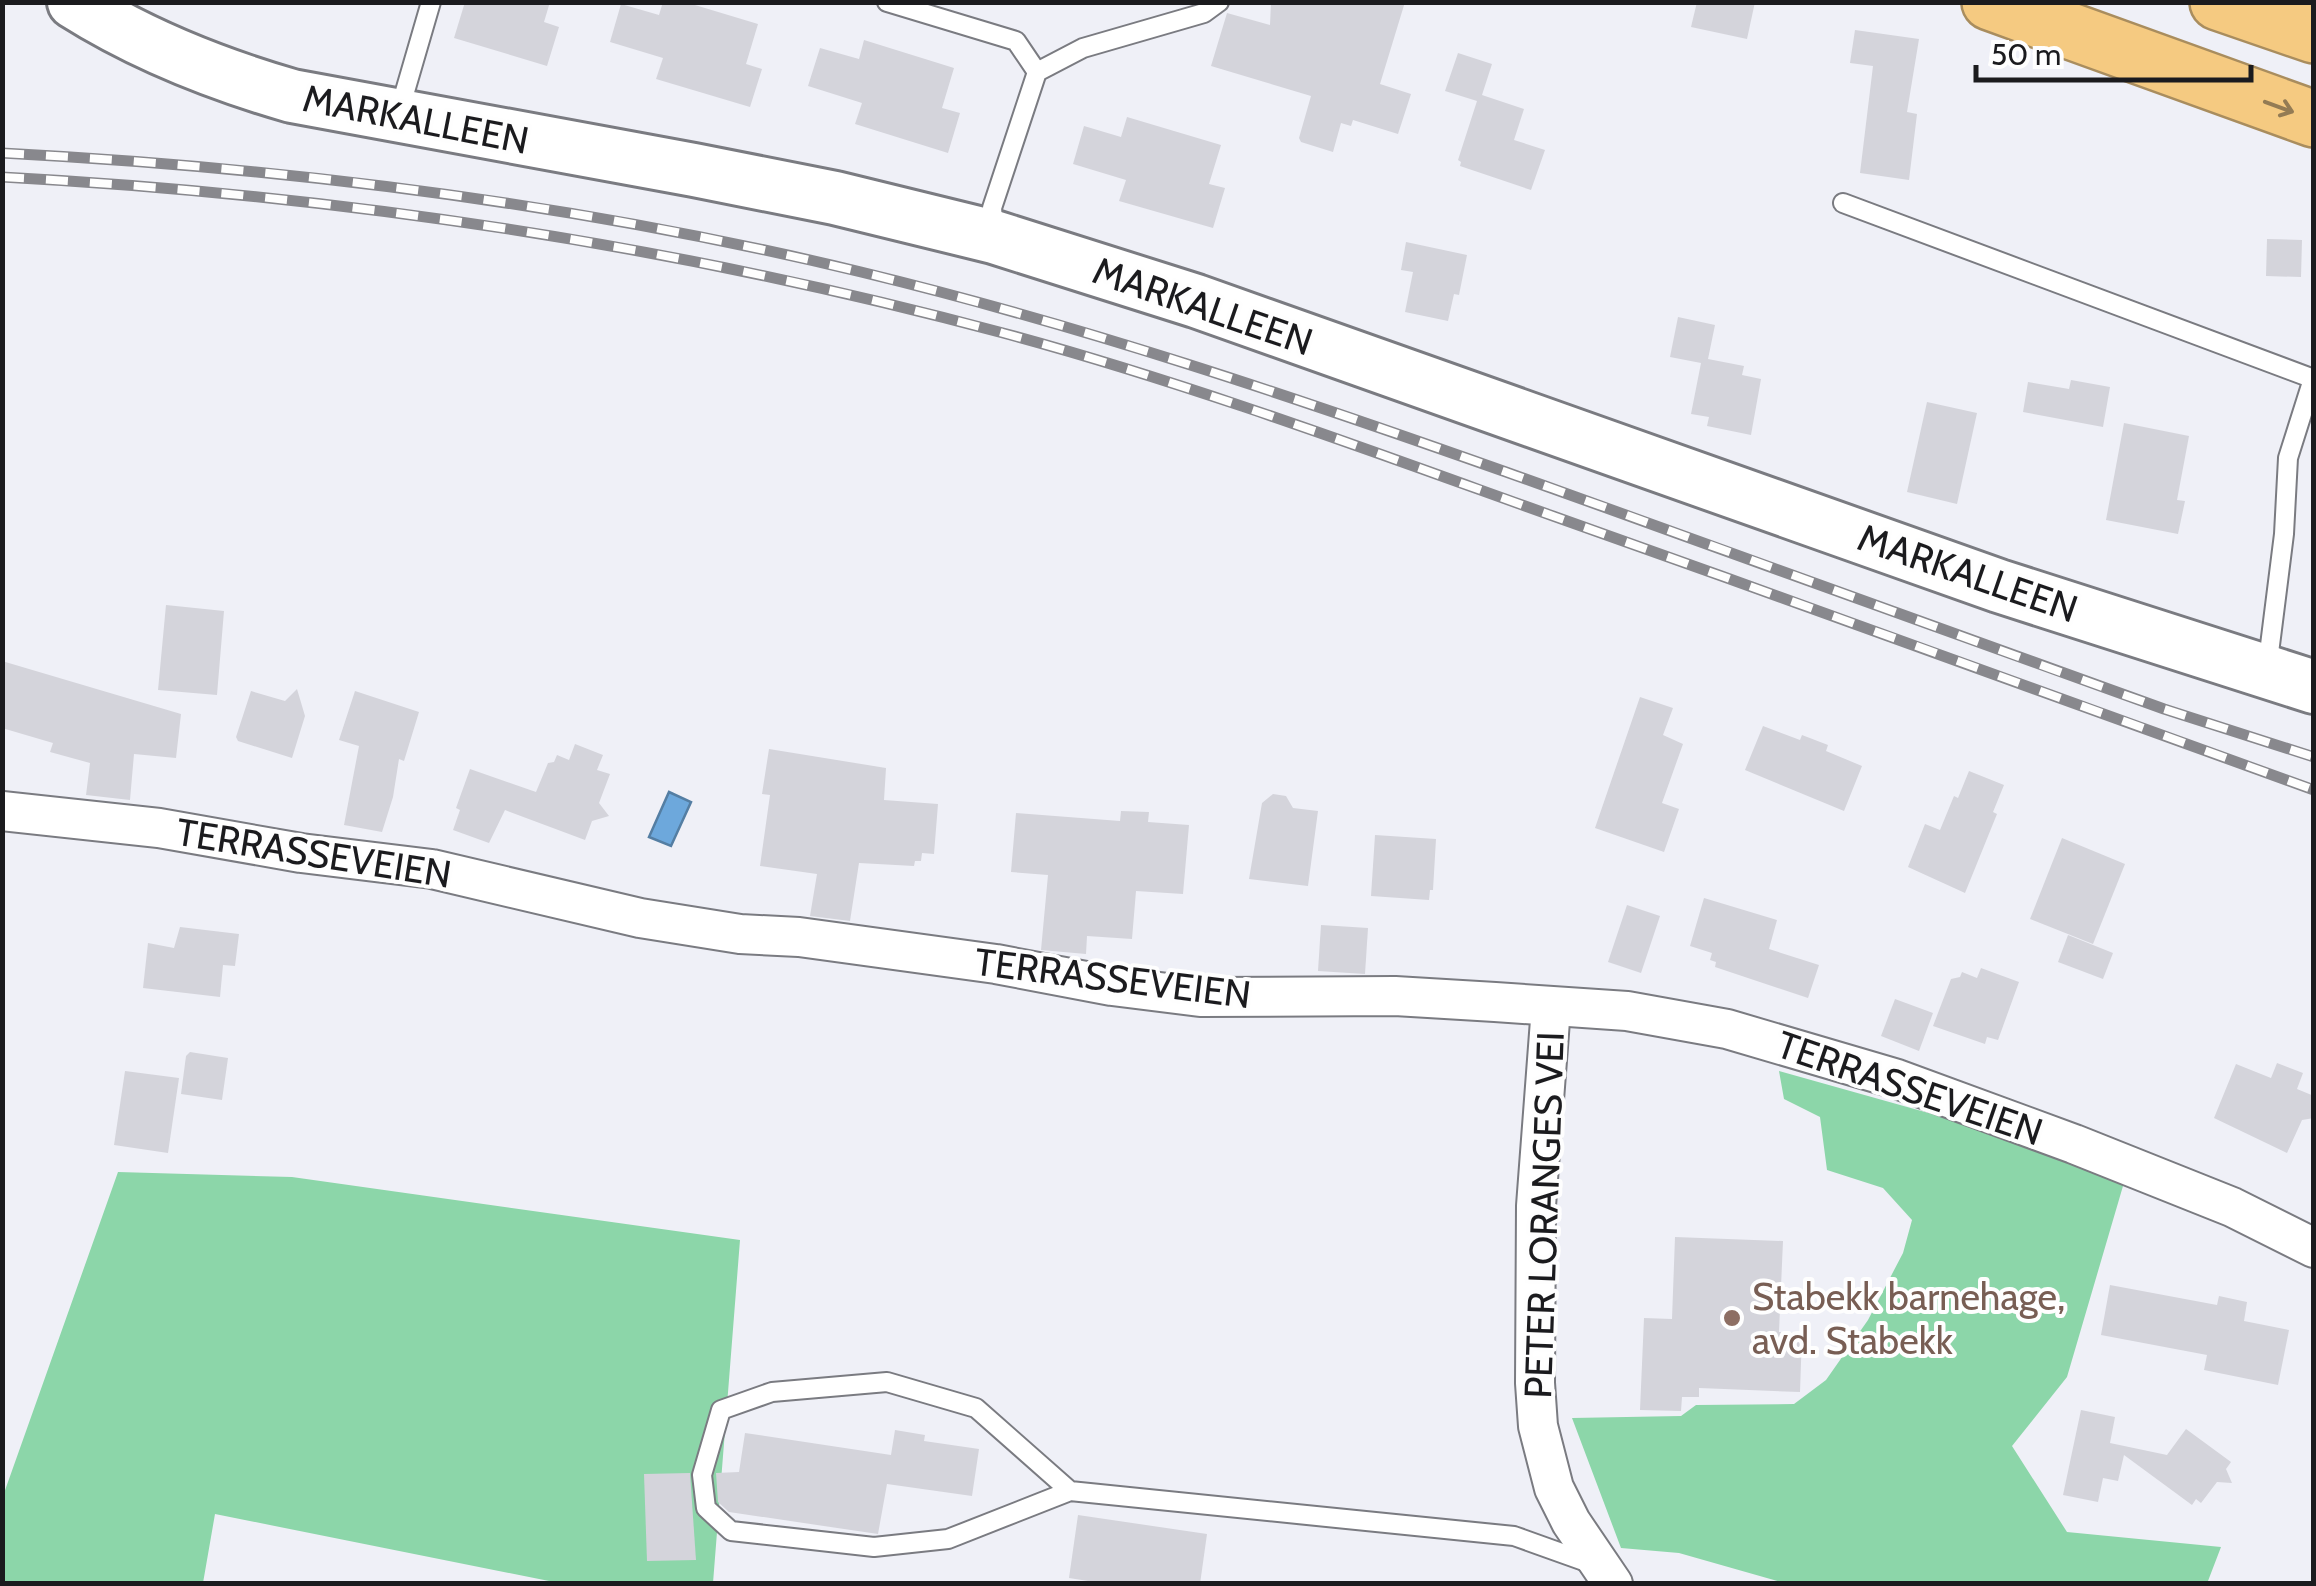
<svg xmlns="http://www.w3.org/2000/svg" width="2316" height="1586" font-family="Cabin,sans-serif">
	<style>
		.forest { fill: #8cd6a9 }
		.water { fill: #6da8dc; stroke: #547ea3; stroke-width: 2.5 }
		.building { fill: #d4d4db }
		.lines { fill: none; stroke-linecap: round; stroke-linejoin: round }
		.lane-casing { stroke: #7a7b81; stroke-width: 22 }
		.street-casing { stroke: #7a7b81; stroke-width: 42 }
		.secondary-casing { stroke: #7a7b81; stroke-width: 58 }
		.highway-casing { stroke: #a98d5e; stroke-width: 60 }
		.lane { stroke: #fff; stroke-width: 18 }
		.street { stroke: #fff; stroke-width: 38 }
		.secondary { stroke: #fff; stroke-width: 52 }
		.highway { stroke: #f5ca81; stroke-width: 55 }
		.rail-casing { stroke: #88888d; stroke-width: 11 }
		.rail { stroke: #fefefe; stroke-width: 8; stroke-dasharray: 22; stroke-linecap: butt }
		.oneway { stroke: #937b54 }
		.education-dot { fill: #8d6e63; stroke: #fefefe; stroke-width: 4 }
		.labels { text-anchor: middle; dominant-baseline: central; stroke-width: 8; stroke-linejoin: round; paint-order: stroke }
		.street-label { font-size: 38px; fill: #1b1b1e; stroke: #fefefe }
		.education-label { font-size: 38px; fill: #785e54; stroke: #fefefe; text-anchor: start }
	</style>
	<rect width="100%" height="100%" fill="#eff0f7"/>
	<g class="forest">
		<polygon points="1779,1071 1982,1128 2118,1176 2123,1186 2067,1377 2012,1446 2067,1532 2221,1547 2208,1581 1784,1583 1679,1553 1621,1548 1572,1418 1681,1416 1696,1405 1794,1404 1826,1380 1868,1320 1903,1253 1912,1220 1883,1188 1827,1170 1820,1117 1784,1099"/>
		<polygon points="118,1172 292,1177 740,1240 713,1583 559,1583 215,1514 203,1583 3,1584 3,1496"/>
	</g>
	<polygon class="water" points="669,792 691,802 671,846 649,837"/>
	<g class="building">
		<polygon points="465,2 550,2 544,22 559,27 547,66 454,38"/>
		<polygon points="663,2 685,2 758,24 746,64 762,69 750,107 656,79 663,58 610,42 621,4 659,15"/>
		<polygon points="1271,2 1405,2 1380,84 1411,94 1398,134 1353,120 1351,126 1341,123 1333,152 1301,142 1299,138 1311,96 1211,66 1227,13 1270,25"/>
		<polygon points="1697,2 1755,2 1747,39 1691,27"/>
		<polygon points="1855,30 1919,39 1907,112 1917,114 1909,180 1860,173 1873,66 1850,63"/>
		<polygon points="864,40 954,68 942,108 960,113 948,153 855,124 862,103 808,86 820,48 859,59"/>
		<polygon points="1458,53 1492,64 1482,95 1524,109 1514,140 1545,150 1531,190 1460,166 1461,162 1458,160 1477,101 1445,91"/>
		<polygon points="1127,117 1221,145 1209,184 1225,188 1213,228 1119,201 1126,180 1073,164 1084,126 1121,137"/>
		<polygon points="2267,239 2302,240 2301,277 2266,276"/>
		<polygon points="1406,242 1467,255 1459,295 1454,294 1448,321 1405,312 1413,272 1401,270"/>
		<polygon points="1678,317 1715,325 1708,359 1744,366 1742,375 1761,379 1751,435 1707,426 1709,417 1691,414 1701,363 1670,357"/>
		<polygon points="2071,380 2110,387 2103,427 2023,412 2028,382 2069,389"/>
		<polygon points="1927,402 1977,413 1957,504 1907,492"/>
		<polygon points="2124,423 2189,436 2177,500 2185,501 2178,534 2106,520"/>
		<polygon points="166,605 224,611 217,695 158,690"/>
		<polygon points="2,661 181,714 176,758 134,754 130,800 86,795 90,763 50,752 53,743 2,728"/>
		<polygon points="297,689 305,716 292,758 238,741 236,737 251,691 285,701"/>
		<polygon points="355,691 419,712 404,761 399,759 393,797 382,832 344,825 359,746 339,740"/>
		<polygon points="1640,697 1673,708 1663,735 1683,744 1662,803 1679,809 1664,852 1595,828"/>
		<polygon points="1763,726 1800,740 1802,735 1828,745 1826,751 1862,766 1844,811 1745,770"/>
		<polygon points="575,744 603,755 597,770 610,774 599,803 609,816 592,821 585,840 505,810 489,843 453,830 460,810 456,808 470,769 536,792 548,763 554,762 557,755 569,760"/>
		<polygon points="769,749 886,768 884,800 938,804 934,854 922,853 921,861 915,861 914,866 859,863 850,921 810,916 817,874 760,866 770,795 762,794"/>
		<polygon points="1969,771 2004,785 1993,812 1997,814 1965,893 1908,867 1925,824 1940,830 1954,796 1958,798"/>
		<polygon points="1273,794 1286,796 1293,808 1318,811 1308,886 1249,879 1262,803"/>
		<polygon points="1121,811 1149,812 1148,822 1189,825 1183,894 1136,891 1132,939 1087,936 1086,954 1041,950 1048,875 1011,872 1016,813 1120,821"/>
		<polygon points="1375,835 1436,839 1433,890 1430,890 1429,900 1371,896"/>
		<polygon points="2062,838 2125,864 2093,944 2030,919"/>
		<polygon points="1704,898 1777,920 1769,949 1819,965 1808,998 1715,967 1716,962 1710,960 1712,953 1690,946"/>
		<polygon points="1627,905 1660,916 1641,973 1608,962"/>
		<polygon points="1321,925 1368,928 1365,974 1318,971"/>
		<polygon points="180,927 239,934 235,966 223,965 220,997 143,988 148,943 174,948"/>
		<polygon points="2068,935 2113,953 2103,979 2058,962"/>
		<polygon points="1981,968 2019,982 1998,1040 1987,1037 1985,1044 1933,1026 1951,979 1960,977 1962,972 1977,978"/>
		<polygon points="1895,999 1933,1013 1919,1051 1881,1036"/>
		<polygon points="190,1052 228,1058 222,1100 181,1094 186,1056"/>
		<polygon points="2277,1063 2303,1073 2297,1089 2314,1096 2314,1118 2302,1120 2287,1153 2214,1118 2236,1064 2271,1078"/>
		<polygon points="125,1071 179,1078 168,1153 114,1145"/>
		<polygon points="1675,1237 1783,1241 1779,1332 1802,1333 1800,1392 1699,1388 1699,1397 1682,1397 1681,1411 1640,1410 1644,1318 1672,1319"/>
		<polygon points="2110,1285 2217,1305 2219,1296 2247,1302 2244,1321 2289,1330 2278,1385 2204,1370 2207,1355 2101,1335"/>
		<polygon points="2081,1410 2115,1417 2110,1443 2167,1455 2186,1429 2231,1462 2226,1469 2232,1483 2217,1482 2201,1503 2196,1499 2192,1505 2124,1455 2118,1481 2103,1478 2098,1502 2063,1495"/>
		<polygon points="895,1430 925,1435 924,1441 979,1449 972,1496 887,1484 878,1534 729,1512 718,1502 716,1473 739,1472 745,1433 891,1455"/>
		<polygon points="690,1473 696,1560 647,1561 644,1474"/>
		<polygon points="1078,1515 1207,1534 1200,1584 1107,1584 1069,1578"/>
	</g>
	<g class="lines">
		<g class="lane-casing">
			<g id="lane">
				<polyline points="887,2 1016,41 1037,72"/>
				<polyline points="399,112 431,2"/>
				<polyline points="1843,203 2314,379"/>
				<polyline points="994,231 992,208 1037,72 1083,48 1204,13 1219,2"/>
				<polyline points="2267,669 2284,534 2288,458 2313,379"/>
				<polyline points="1070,1491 948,1539 874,1547 731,1531 706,1508 702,1475 721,1410 772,1392 887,1382 976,1408 1070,1491 1514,1536 1595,1565"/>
			</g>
		</g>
		<g class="street-casing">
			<g id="street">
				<polyline points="2,811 159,828 301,853 432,869 640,918 740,934 799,937 996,964 1112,986 1200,997 1395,996 1495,1002 1627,1011 1727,1029 1897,1079 2074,1144 2232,1207 2314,1248"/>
				<polyline points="1551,1007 1536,1206 1535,1383 1538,1426 1554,1488 1571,1522 1613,1584"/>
			</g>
		</g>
		<g class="secondary-casing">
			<path id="secondary" d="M74 2C142 45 216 74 292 96L694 170 835 198 994 237 1196 301 1999 586 2314 687"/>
		</g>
		<g class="highway-casing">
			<g id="highway">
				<polyline points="1990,2 2314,119"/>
				<polyline points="2218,2 2314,35"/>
			</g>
		</g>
		<use href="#lane" class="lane"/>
		<use href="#street" class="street"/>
		<use href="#secondary" class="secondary"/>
		<use href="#highway" class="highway"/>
		<g class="rail-casing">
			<g id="rail">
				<path d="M2 153C292 168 579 204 861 272 1081 325 1294 397 1506 472 1726 550 1945 631 2164 709L2314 757"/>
				<path d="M2 177C341 195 675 245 1003 333 1189 383 1371 451 1553 516 1807 606 2060 698 2314 790"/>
			</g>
		</g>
		<use href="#rail" class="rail"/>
	</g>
	<defs><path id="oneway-shaft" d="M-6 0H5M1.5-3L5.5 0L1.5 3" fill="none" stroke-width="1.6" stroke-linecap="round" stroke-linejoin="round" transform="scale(2.5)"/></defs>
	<use class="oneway" href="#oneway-shaft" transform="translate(2279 107) rotate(20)"/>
	<circle class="education-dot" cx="1732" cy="1318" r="10"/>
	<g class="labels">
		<g class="street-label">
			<text transform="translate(416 119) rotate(11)">MARKALLEEN</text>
			<text transform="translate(1203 306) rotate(19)">MARKALLEEN</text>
			<text transform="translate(1968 573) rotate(19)">MARKALLEEN</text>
			<text transform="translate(314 853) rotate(9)">TERRASSEVEIEN</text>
			<text transform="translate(1113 978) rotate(7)">TERRASSEVEIEN</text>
			<text transform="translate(1910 1088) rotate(19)">TERRASSEVEIEN</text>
			<text transform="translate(1544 1215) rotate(-88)">PETER LORANGES VEI</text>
		</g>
		<g class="education-label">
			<text x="1752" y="1296">Stabekk barnehage,<tspan x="1752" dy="44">avd. Stabekk</tspan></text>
		</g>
	</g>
	<rect width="2316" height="1586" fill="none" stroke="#1b1b1e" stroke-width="10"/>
	<path d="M1976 65v15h275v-15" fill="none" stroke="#1b1b1e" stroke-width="5"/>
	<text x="1991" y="65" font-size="30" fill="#1b1b1e" stroke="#fefefe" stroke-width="8" paint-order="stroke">50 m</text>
</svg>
